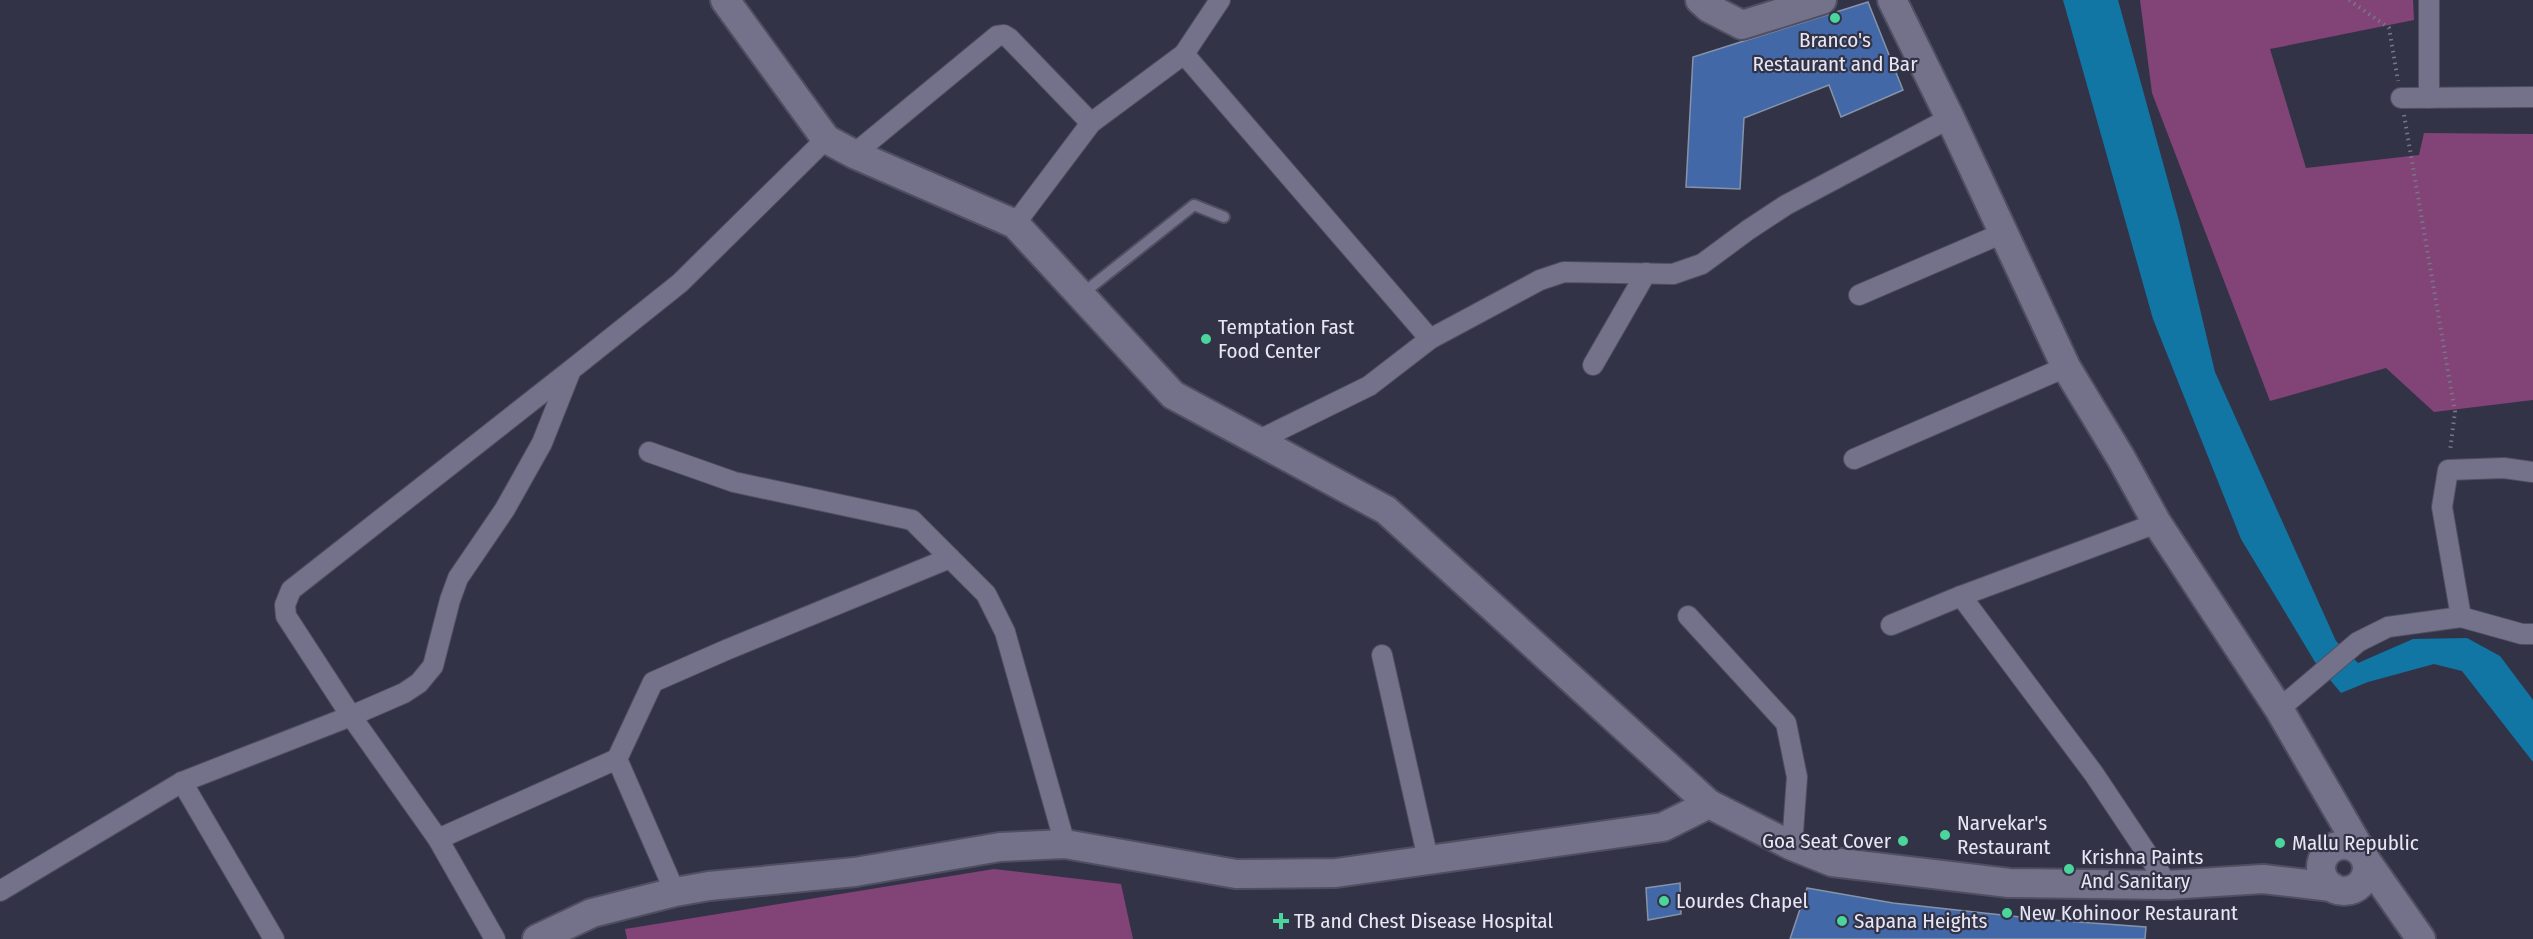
<svg xmlns="http://www.w3.org/2000/svg" width="2533" height="939" font-family="'Fira Sans Condensed',sans-serif">
	<style>
		.forest { fill: #824376 }
		.water { fill: #1276a4 }
		.building { fill: #4368a8; stroke: #8693a9; stroke-width: 1.5 }
		.lines { fill: none; stroke-linecap: round; stroke-linejoin: round }
		.lane-casing { stroke: #504f61; stroke-width: 14 }
		.street-casing { stroke: #504f61; stroke-width: 22 }
		.secondary-casing { stroke: #504f61; stroke-width: 32 }
		.path { stroke: #777789; stroke-width: 4; stroke-dasharray: 1.5 4.5; stroke-linecap: butt }
		.lane { stroke: #73728a; stroke-width: 10 }
		.street { stroke: #73728a; stroke-width: 20 }
		.secondary { stroke: #73728a; stroke-width: 28 }
		.poi-dot { fill: #4bd49b; stroke: #333347; stroke-width: 2 }
		.labels { text-anchor: middle; dominant-baseline: central; stroke-width: 4.5; stroke-linejoin: round; paint-order: stroke }
		.poi-label { font-size: 21px; fill: #e7e7f4; stroke: #333347; text-anchor: start }
	</style>
	<rect width="100%" height="100%" fill="#333347"/>
	<g class="forest">
		<polygon points="2140,0 2413,0 2414,20 2270,49 2306,168 2419,155 2424,133 2533,134 2533,400 2434,412 2386,368 2270,401 2152,93"/>
		<polygon points="994,869 1121,884 1133,939 627,939 625,929"/>
	</g>
	<polygon class="water" points="2063,0 2118,0 2179,221 2215,372 2336,641 2358,663 2413,639 2467,638 2500,656 2533,700 2533,762 2462,671 2434,664 2368,682 2341,693 2315,662 2241,539 2153,319"/>
	<g class="building">
		<polygon points="1868,2 1903,90 1841,117 1829,85 1744,118 1740,189 1686,187 1693,57"/>
		<polygon points="1680,883 1681,914 1648,920 1646,888"/>
		<polygon points="1807,888 1893,903 2038,919 2146,927 2145,939 1790,939"/>
	</g>
	<g class="lines">
		<g class="lane-casing">
			<polyline id="lane" points="1082,294 1194,205 1224,217"/>
		</g>
		<g class="street-casing">
			<g id="street">
				<polyline points="2429,0 2429,98"/>
				<polyline points="1184,54 1220,0"/>
				<polyline points="2401,98 2533,97"/>
				<polyline points="854,154 997,36 1004,35 1009,38 1091,123"/>
				<polyline points="1015,224 1091,123 1184,54 1430,339"/>
				<polyline points="1859,295 2003,233"/>
				<polyline points="1593,365 1646,273"/>
				<polyline points="571,370 291,590 285,605 286,616 351,716 404,693 419,683 433,666 450,600 458,578 505,509 542,443 571,370 680,283 826,139"/>
				<polyline points="1257,441 1369,386 1430,339 1540,280 1564,272 1673,274 1702,264 1748,230 1786,205 1950,118"/>
				<polyline points="649,452 734,482 912,520 986,594 1005,632 1065,844"/>
				<polyline points="1854,459 2066,367"/>
				<polyline points="1961,596 2094,774 2168,885"/>
				<polyline points="1688,616 1786,723 1797,777 1792,846"/>
				<polyline points="2461,617 2442,507 2448,470 2504,468 2533,472"/>
				<polyline points="1891,625 1961,596 2157,523"/>
				<polyline points="1382,655 1428,859"/>
				<polyline points="2279,709 2358,642 2388,627 2461,617 2522,634 2533,634"/>
				<polyline points="182,782 274,939"/>
				<polyline points="438,839 617,759"/>
				<polyline points="0,891 182,782 351,716 438,839 495,939"/>
				<polyline points="675,892 617,759 653,682 726,650 950,558"/>
			</g>
		</g>
		<g class="secondary-casing">
			<g id="secondary">
				<polyline points="725,0 826,139 854,154 1015,224 1173,395 1386,510 1709,804"/>
				<polyline points="1700,0 1709,8 1742,25 1822,0"/>
				<polyline points="1892,0 1950,118 2066,367 2121,458 2157,523 2279,709 2363,854"/>
				<circle cx="2344" cy="868" r="23"/>
				<polyline points="2367,862 2421,939"/>
				<polyline points="537,939 592,913 675,892 709,886 855,872 1000,847 1065,844 1236,874 1336,873 1663,827 1709,804 1792,846 1832,862 2009,883 2168,885 2263,879 2332,887"/>
			</g>
		</g>
		<g class="path">
			<polyline points="2349,0 2389,28 2398,81"/>
			<polyline points="2404,115 2455,412 2450,451"/>
		</g>
		<use href="#lane" class="lane"/>
		<use href="#street" class="street"/>
		<use href="#secondary" class="secondary"/>
	</g>
	<g class="poi-dot">
		<circle cx="1835" cy="18" r="6"/>
		<circle cx="1206" cy="339" r="6"/>
		<circle cx="1945" cy="835" r="6"/>
		<circle cx="1903" cy="841" r="6"/>
		<circle cx="2280" cy="843" r="6"/>
		<circle cx="2069" cy="869" r="6"/>
		<circle cx="1664" cy="901" r="6"/>
		<circle cx="2007" cy="913" r="6"/>
		<path d="M1278 912h6v6h6v6h-6v6h-6v-6h-6v-6h6z"/>
		<circle cx="1842" cy="921" r="6"/>
	</g>
	<g class="labels">
		<g class="poi-label">
			<text x="1835" y="40" text-anchor="middle">Branco's<tspan x="1835" dy="24">Restaurant and Bar</tspan></text>
			<text x="1218" y="327">Temptation Fast<tspan x="1218" dy="24">Food Center</tspan></text>
			<text x="1957" y="823">Narvekar's<tspan x="1957" dy="24">Restaurant</tspan></text>
			<text x="1891" y="841" text-anchor="end">Goa Seat Cover</text>
			<text x="2292" y="843">Mallu Republic</text>
			<text x="2081" y="857">Krishna Paints<tspan x="2081" dy="24">And Sanitary</tspan></text>
			<text x="1676" y="901">Lourdes Chapel</text>
			<text x="2019" y="913">New Kohinoor Restaurant</text>
			<text x="1294" y="921">TB and Chest Disease Hospital</text>
			<text x="1854" y="921">Sapana Heights</text>
		</g>
	</g>
</svg>
